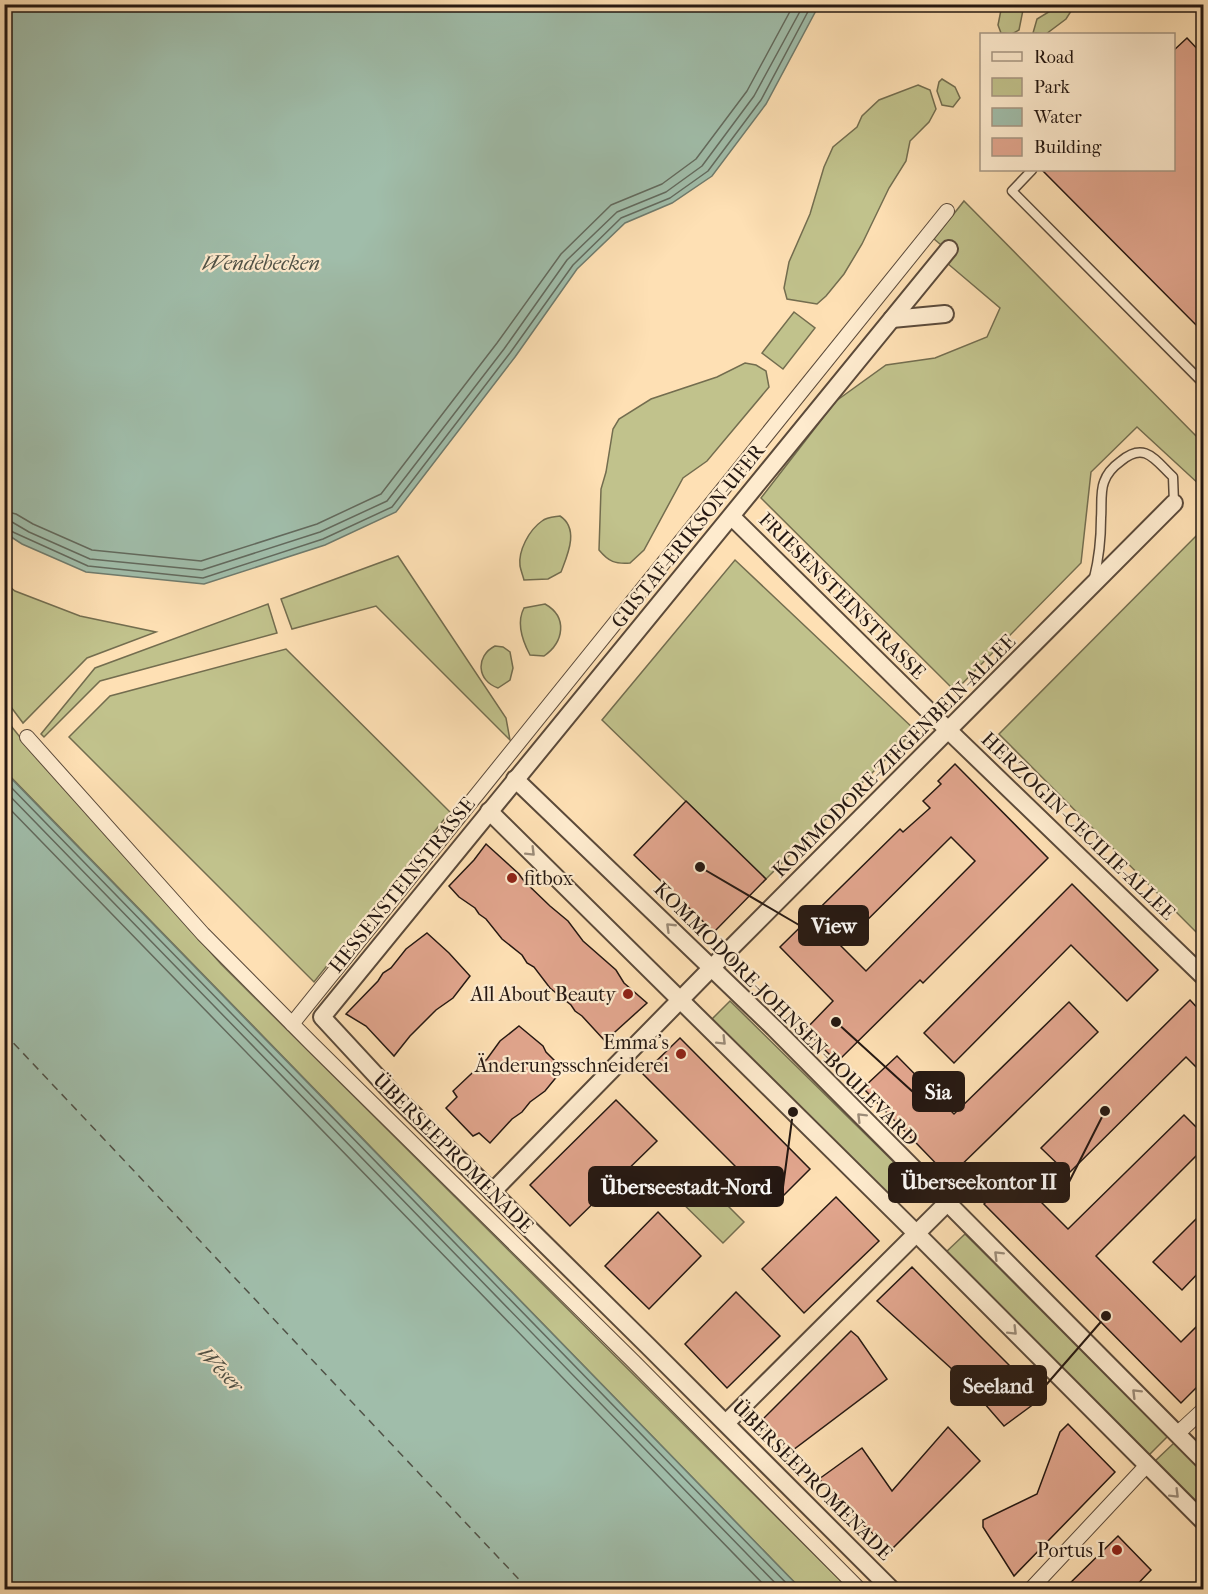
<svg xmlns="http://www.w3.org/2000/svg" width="1208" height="1594" font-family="'IM FELL French Canon',serif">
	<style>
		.green { fill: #c1c28c; stroke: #736d4f; stroke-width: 1.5 }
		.water { fill: #a0bdaa; stroke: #6f7b6d; stroke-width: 1.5 }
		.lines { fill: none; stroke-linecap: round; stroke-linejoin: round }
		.shore { stroke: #626a5e; stroke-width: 1.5 }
		.ferry { stroke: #505247; stroke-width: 1.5; stroke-dasharray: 8 6; stroke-linecap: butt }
		.building { fill: #e1a58d; stroke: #251812; stroke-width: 1.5; fill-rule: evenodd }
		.service-casing { stroke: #5b4a3a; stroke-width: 11 }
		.pedestrian-casing { stroke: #5b4a3a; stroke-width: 16 }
		.minor-casing { stroke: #5b4a3a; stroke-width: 20 }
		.service { stroke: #feebce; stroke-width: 8 }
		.pedestrian { stroke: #feebce; stroke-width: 14 }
		.minor { stroke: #feebce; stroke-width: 16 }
		.oneway { stroke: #9c8c79 }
		.poi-dot { fill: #8f2418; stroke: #feebce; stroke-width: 2 }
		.labels { text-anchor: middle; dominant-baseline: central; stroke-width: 4.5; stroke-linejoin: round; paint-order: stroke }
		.street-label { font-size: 20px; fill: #251812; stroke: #feebce }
		.poi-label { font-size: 20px; fill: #251812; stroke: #feebce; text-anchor: end }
		.water-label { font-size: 21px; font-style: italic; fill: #505247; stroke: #feebce }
		.leader { fill: none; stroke: #251812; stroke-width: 2 }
		.callout-dot { fill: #251812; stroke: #feebce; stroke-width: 2 }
		.callout { fill: #251812; stroke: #251812; stroke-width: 2 }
		.callout-label { font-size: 21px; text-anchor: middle; font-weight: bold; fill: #fff }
	</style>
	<rect width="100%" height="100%" fill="#fee0b4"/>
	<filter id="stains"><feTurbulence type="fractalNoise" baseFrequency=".00333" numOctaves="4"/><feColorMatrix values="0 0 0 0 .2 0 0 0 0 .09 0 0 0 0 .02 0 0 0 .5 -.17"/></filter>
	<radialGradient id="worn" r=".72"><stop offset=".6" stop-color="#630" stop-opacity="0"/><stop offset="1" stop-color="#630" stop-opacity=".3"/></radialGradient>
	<g class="green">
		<polygon points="1002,5 1024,5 1019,30 1012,34 1001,33 998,25"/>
		<polygon points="1060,5 1075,5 1066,19 1046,34 1033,33 1037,19"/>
		<polygon points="942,79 955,87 960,98 953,107 942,105 937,91 939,82"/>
		<polygon points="918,85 930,90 936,109 929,122 910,141 906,161 889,188 862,244 844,274 826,296 817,304 787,299 784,288 789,262 810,214 824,167 833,147 857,127 862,116 879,100"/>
		<polygon points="964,201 1203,443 1203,508 1201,486 1137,427 1091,472 1081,563 955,691 761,498 836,401 886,365 935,358 987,337 1000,308 947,263 953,255 934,239"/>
		<polygon points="794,312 815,328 783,369 762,353"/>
		<path d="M745 363 756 365 766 371 769 387 707 461 683 478 644 550 630 563C615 564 609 562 599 550L601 489 606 472 613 429 619 419 651 399 717 377Z"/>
		<path d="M560 516C580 529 567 556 561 572L548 579 524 580C523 576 521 571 520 566 518 551 529 530 542 521 547 517 554 517 560 516Z"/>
		<polygon points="1203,529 1203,939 999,734"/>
		<polygon points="398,556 506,718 510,740 376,606 292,629 281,599"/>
		<polygon points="735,560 915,730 766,879 602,720"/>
		<polygon points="5,583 15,591 80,616 156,632 87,658 23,723 5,699"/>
		<polygon points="268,604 277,633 100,681 44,737 41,734 95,668"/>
		<path d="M545 604C568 617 564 642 544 656L530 655C522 640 516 623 524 608Z"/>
		<path d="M495 646 503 647 510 652 513 668 510 680 498 688C477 681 475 656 495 646Z"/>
		<polygon points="286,649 450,812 314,982 69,737 110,696"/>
		<polygon points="4,717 31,751 221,964 849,1589 801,1589 5,771"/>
		<polygon points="730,1001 913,1181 893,1201 711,1020"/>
		<polygon points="690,1168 744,1222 723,1243 669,1190"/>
		<polygon points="965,1234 1168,1436 1148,1456 945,1253"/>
		<polygon points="1174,1443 1203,1472 1203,1511 1154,1462"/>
	</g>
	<g class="water">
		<polygon points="4,5 5,4 819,5 766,104 712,176 672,203 625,223 577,269 515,357 396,512 325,545 204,584 86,572 22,544 5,533"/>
		<polygon points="4,771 801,1589 5,1589"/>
	</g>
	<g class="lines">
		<g class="shore">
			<polyline points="4,511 16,514 33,524 92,550 201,561 317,524 381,494 497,343 561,254 611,205 662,184 696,159 747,91 794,4"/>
			<polyline points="4,520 12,522 29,532 90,559 202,570 320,532 387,501 504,349 567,260 617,212 666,192 702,166 754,96 804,4"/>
			<polyline points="4,528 88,566 203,578 323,539 392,507 510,353 573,265 621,218 670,198 708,171 761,100 812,4"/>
			<polyline points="4,780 793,1590"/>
			<polyline points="4,790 782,1590"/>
			<polyline points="4,803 769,1590"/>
		</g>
		<polyline class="ferry" points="4,1033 529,1590"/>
	</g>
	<g class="building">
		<polygon points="1187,38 1203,55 1203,332 1042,170 1173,170 1173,51"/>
		<path d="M955 764 1048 858 923 983 920 980 837 1062 805 1030 833 1001 780 947 900 829 903 832 930 808 923 801 941 784 938 781ZM951 837 975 861 866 971 841 946Z"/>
		<polygon points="686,801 766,879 714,932 634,855"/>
		<polygon points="486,844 519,874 524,881 550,906 568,921 583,941 616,970 624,983 647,1003 605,1041 582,1016 575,1011 571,1005 550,988 534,967 527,963 522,955 502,939 486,919 479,914 475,908 459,897 449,886 474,860"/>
		<polygon points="1072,884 1158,970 1127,1001 1071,945 954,1063 924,1033"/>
		<polygon points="427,933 449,953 470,976 453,998 436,1010 410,1036 394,1056 366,1026 346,1014 378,981 383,973 391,968 406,949"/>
		<polygon points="1190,1000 1203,1014 1203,1074 1186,1057 1068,1174 1041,1148"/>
		<polygon points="1069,1002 1098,1032 949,1177 863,1088 897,1056 954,1114"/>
		<polygon points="519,1026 543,1046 546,1052 563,1069 545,1091 530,1102 522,1112 512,1119 490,1143 479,1133 473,1136 446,1108 457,1097 453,1091 487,1059 500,1041"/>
		<polygon points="680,1038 810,1169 774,1205 643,1074"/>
		<polygon points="616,1100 657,1141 570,1226 530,1185"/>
		<polygon points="1184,1115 1203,1134 1203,1149 1096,1256 1181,1342 1203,1320 1203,1381 1181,1403 984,1204 1014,1175 1068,1229"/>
		<polygon points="836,1197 879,1241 804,1313 762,1269"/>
		<polygon points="658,1212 701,1256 649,1309 605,1266"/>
		<polygon points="1203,1212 1203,1268 1182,1290 1153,1262"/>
		<polygon points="912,1267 979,1335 1042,1398 1004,1426 964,1380 877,1301"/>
		<polygon points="736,1292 780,1336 727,1388 685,1344"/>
		<polygon points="851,1331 858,1337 887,1379 789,1453 759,1423"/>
		<polygon points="1068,1424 1115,1472 1014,1576 983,1527 983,1520 1037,1494 1060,1432"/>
		<polygon points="948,1427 980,1461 891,1550 860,1522 819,1479 862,1448 892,1491"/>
		<polygon points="1118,1536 1151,1570 1132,1590 1063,1590"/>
	</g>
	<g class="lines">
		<g class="service-casing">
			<g id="service">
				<polyline points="1032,170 1012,191 1204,384"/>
				<path d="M1094 578C1099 558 1101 539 1101 518 1102 507 1100 492 1104 482 1107 473 1114 466 1121 461 1145 441 1155 460 1173 477L1174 503"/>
			</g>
		</g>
		<g class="pedestrian-casing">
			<g id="pedestrian">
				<polyline points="27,737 203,934 312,1044 633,1361 860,1590"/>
				<polyline points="292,1024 947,211"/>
				<polyline points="1177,1434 1204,1409"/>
				<polyline points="1030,1590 1147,1465"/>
			</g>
		</g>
		<g class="minor-casing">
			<g id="minor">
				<polyline points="892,319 945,314"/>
				<polyline points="732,517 949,731 1204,977"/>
				<polyline points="515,779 774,1028 1204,1461"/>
				<polyline points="489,811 917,1234 1204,1522"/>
				<polyline points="492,1192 731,948 1174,503"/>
				<polyline points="726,1423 946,1204"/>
				<polyline points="892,1590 648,1346 396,1097 322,1017 949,249"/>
			</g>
		</g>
		<use href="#service" class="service"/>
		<use href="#pedestrian" class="pedestrian"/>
		<use href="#minor" class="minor"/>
	</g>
	<defs><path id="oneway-chevron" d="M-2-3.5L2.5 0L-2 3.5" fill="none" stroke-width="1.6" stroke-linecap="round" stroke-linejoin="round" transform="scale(1.5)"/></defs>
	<g class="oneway">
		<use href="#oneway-chevron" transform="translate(531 852) rotate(45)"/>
		<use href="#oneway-chevron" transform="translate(670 927) rotate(-136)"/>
		<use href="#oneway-chevron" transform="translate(722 1041) rotate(45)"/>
		<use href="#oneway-chevron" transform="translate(861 1117) rotate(-135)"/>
		<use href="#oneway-chevron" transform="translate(998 1255) rotate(-135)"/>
		<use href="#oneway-chevron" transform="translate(1013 1331) rotate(45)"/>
		<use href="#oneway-chevron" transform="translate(1136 1393) rotate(-135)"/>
		<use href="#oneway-chevron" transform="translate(1175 1494) rotate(45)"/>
	</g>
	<g class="poi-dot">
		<circle cx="512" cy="878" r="6"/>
		<circle cx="628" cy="994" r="6"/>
		<circle cx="681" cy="1054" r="6"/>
		<circle cx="1117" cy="1550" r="6"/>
	</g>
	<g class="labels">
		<g class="street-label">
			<text transform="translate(688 536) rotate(-51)">GUSTAF-ERIKSON-UFER</text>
			<text transform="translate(842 596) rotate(45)">FRIESENSTEINSTRASSE</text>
			<text transform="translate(894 756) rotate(-45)">KOMMODORE-ZIEGENBEIN-ALLEE</text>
			<text transform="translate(1078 826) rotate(44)">HERZOGIN-CECILIE-ALLEE</text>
			<text transform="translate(402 885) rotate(-51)">HESSENSTEINSTRASSE</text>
			<text transform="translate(786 1014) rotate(45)">KOMMODORE-JOHNSEN-BOULEVARD</text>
			<text transform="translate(453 1153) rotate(45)">ÜBERSEEPROMENADE</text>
			<text transform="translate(812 1480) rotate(45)">ÜBERSEEPROMENADE</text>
		</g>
		<g class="poi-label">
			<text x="524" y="878" text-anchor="start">fitbox</text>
			<text x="616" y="994">All About Beauty</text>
			<text x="669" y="1042">Emma’s<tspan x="669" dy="23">Änderungsschneiderei</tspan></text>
			<text x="1105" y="1550">Portus I</text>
		</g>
		<g class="water-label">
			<text x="261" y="263">Wendebecken</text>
			<text transform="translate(221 1369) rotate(46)">Weser</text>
		</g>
	</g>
	<path class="leader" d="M700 867L799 925M836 1022L913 1092M1105 1111L1069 1182M793 1112L783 1187M1106 1316L1046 1385"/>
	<g class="callout-dot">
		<circle cx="700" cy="867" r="6"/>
		<circle cx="836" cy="1022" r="6"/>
		<circle cx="1105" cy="1111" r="6"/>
		<circle cx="793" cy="1112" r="6"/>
		<circle cx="1106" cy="1316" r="6"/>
	</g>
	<g class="callout">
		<rect x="799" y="906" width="69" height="39" rx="6"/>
		<rect x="913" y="1072" width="51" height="39" rx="6"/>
		<rect x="889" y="1163" width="180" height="39" rx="6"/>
		<rect x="589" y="1167" width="194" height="39" rx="6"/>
		<rect x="951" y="1366" width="95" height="39" rx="6"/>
	</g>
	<g class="callout-label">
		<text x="834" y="933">View</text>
		<text x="938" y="1099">Sia</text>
		<text x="979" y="1189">Überseekontor II</text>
		<text x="686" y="1194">Überseestadt-Nord</text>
		<text x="998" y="1393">Seeland</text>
	</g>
	<rect width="1208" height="1594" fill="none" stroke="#fee0b4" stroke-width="24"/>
	<rect x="6" y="6" width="1196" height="1582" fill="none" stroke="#251812" stroke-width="3"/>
	<rect x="12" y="12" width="1184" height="1570" fill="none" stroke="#251812" stroke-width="1.5"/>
	<rect x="980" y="33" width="195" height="138" fill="#feebce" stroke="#a79783" stroke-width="1.5"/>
	<rect x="992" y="52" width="30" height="9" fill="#feebce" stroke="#a79783" stroke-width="1.5"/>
	<text x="1034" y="63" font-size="18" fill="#251812">Road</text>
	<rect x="992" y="78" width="30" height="18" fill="#c1c28c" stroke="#a79783" stroke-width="1.5"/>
	<text x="1034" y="93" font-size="18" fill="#251812">Park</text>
	<rect x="992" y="108" width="30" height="18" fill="#a0bdaa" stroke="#a79783" stroke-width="1.5"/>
	<text x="1034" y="123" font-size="18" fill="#251812">Water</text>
	<rect x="992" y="138" width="30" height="18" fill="#e1a58d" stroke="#a79783" stroke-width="1.5"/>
	<text x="1034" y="153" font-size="18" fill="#251812">Building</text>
	<rect width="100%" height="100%" filter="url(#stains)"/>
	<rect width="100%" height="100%" fill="url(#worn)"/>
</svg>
